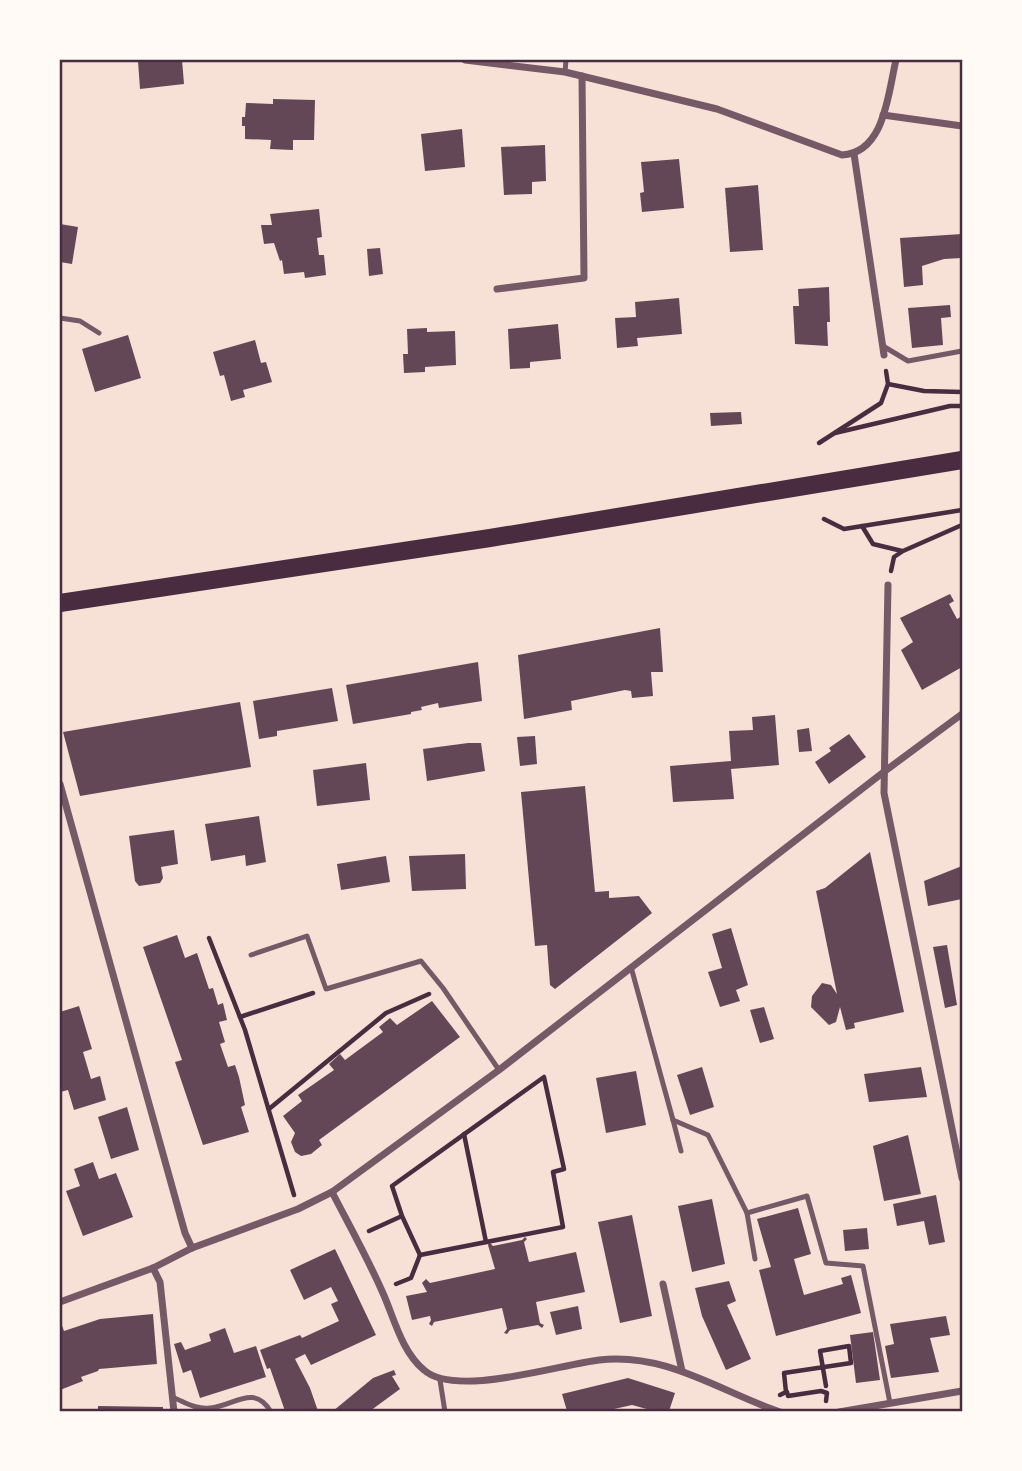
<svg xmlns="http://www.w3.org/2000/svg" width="1022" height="1471" font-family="Figtree,sans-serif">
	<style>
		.building { fill: #644757 }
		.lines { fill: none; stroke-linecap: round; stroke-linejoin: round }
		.path { stroke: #4a2c40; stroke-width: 4.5 }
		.service { stroke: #755966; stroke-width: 5 }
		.minor { stroke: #755966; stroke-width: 7 }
		.primary { stroke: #4a2c40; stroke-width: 18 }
		.neatline { fill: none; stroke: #4a2c40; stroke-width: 2.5 }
	</style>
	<rect width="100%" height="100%" fill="#f7e1d7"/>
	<g class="building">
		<polygon points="157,60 182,60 184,84 140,89 138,61"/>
		<polygon points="273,99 315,100 314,140 293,140 293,150 270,149 271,140 245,139 245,126 242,126 242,117 245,117 246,103 273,104"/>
		<polygon points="462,129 465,167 425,171 421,134"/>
		<polygon points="545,145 546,181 532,182 532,194 504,195 501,147"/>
		<polygon points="679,159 684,208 642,212 640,193 644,192 641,162"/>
		<polygon points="758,185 763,250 730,252 725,188"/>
		<polygon points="319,209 322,237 317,238 319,255 324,255 326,275 305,278 304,272 284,274 282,260 280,261 274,243 264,244 261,225 272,225 270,214"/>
		<polygon points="60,224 78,227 72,264 60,262"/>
		<polygon points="962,234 962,258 944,259 922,266 923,285 904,287 900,238"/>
		<polygon points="380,248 383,274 369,276 367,249"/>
		<polygon points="829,287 830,322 827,322 828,346 795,344 793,306 799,306 798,289"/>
		<polygon points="679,298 682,334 637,338 638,346 617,348 615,318 636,317 635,302"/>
		<polygon points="950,305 951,317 941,318 943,345 912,348 908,308"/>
		<polygon points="558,324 561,359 530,362 530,368 510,369 508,329"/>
		<polygon points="427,328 427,332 455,331 456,365 425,367 425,372 404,373 403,354 408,354 407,329"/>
		<polygon points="128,335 141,378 95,392 82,349"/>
		<polygon points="255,340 261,363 266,362 272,382 243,390 245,397 231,401 224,375 220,376 213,352"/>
		<polygon points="741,412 742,424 711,426 710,413"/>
		<polygon points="950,594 954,601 949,604 957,619 962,616 962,667 922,690 901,650 913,642 900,618"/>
		<polygon points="660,628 663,672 651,672 653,696 632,698 631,691 625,690 571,701 572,710 524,719 518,655"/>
		<polygon points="478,662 482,701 439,708 438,703 421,707 422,710 411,712 411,714 353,724 346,685"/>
		<polygon points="332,688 338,721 277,731 277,736 259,739 253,701"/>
		<polygon points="240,702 251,767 80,796 63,732"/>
		<polygon points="775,715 779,765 731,769 734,799 673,802 670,766 731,761 729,731 753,730 752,717"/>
		<polygon points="809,728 812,751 799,752 797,730"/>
		<polygon points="849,734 866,757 829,784 815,762 831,751 829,748"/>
		<polygon points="535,736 537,764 520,766 517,737"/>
		<polygon points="468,743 481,743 485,771 427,781 423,749"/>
		<polygon points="366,763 370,800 317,806 313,770"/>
		<polygon points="585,786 595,892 609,891 609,898 639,896 652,913 555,989 550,985 547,945 535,946 521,792"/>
		<polygon points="259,816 266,862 246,866 245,855 211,861 205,824"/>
		<polygon points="174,830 178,864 161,867 163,878 160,883 139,886 135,881 129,836"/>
		<polygon points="870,852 904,1012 854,1023 855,1028 846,1030 840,1007 836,1022 829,1025 811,1007 812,996 822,983 831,985 837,994 816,891 825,888"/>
		<polygon points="465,854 466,889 412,891 409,856"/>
		<polygon points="386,856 390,882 341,890 337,864"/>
		<polygon points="962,866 962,899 928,906 924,881"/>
		<polygon points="731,928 748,985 736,990 740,1001 720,1007 708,972 722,968 712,934"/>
		<polygon points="177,935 185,958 197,953 209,989 213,988 218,1005 223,1003 227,1020 219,1022 225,1042 220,1044 228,1067 235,1065 239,1077 245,1105 241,1107 249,1132 203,1145 175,1062 182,1060 143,947"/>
		<polygon points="947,945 957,1005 945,1008 933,947"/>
		<polygon points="432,1001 460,1037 319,1140 322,1145 311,1154 301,1156 295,1152 291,1142 295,1133 283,1116 302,1101 298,1095 334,1070 329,1064 340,1054 345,1060 383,1032 379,1027 390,1018 397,1025"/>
		<polygon points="79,1006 92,1049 83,1052 91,1079 100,1076 106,1100 74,1110 68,1090 60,1092 60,1012"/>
		<polygon points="764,1007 774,1039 760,1043 750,1010"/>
		<polygon points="702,1067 714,1107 690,1115 677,1075"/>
		<polygon points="921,1067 927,1097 869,1102 864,1074"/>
		<polygon points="636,1071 646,1125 606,1133 596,1078"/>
		<polygon points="127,1107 139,1150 111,1159 98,1117"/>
		<polygon points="908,1135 921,1194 884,1201 873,1146"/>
		<polygon points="93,1162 99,1179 116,1173 133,1217 83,1236 66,1191 80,1186 74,1169"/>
		<polygon points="936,1195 945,1242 929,1245 924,1221 897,1226 893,1204"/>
		<polygon points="712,1199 725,1264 692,1272 678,1206"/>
		<polygon points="798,1208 811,1254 794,1259 804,1295 843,1284 841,1278 851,1275 861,1313 776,1336 759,1270 771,1267 757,1219"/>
		<polygon points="632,1215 652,1316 620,1323 598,1222"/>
		<polygon points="867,1228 869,1249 845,1251 843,1230"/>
		<polygon points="525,1237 527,1239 524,1242 529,1262 576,1252 585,1292 536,1302 540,1323 544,1325 542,1328 538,1325 510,1330 507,1334 504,1333 507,1329 502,1308 434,1322 432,1326 429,1324 431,1320 430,1316 412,1320 406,1296 427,1292 422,1283 426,1279 430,1283 495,1269 488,1245 489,1242 493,1246 522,1240"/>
		<polygon points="335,1249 376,1335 311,1365 305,1354 295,1359 310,1388 318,1411 285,1411 270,1368 267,1369 260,1350 300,1335 302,1338 339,1321 331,1304 338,1301 331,1287 304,1300 290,1270"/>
		<polygon points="729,1281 736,1301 727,1305 751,1359 726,1370 702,1316 695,1288"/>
		<polygon points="578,1306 582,1329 556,1335 550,1312"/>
		<polygon points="153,1314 157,1364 99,1369 98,1371 81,1377 83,1381 60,1390 60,1320 64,1331 100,1319"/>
		<polygon points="946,1316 950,1335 930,1338 939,1372 891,1378 885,1346 894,1344 890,1324"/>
		<polygon points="225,1328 234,1353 256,1346 266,1377 200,1398 191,1370 183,1373 174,1344 181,1342 185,1350 211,1341 209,1334"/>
		<polygon points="873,1332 880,1380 856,1383 850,1335"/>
		<polygon points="394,1370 396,1375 392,1376 400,1389 370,1411 333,1411 373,1378"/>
		<polygon points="628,1378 675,1393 669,1411 654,1411 632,1405 605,1411 567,1411 562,1394"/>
		<polygon points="98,1406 163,1407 163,1411 98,1411"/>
	</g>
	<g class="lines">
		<g class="path">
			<polyline points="888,384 924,391 962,392"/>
			<polyline points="835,433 950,406 962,406"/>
			<polyline points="819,443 881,403 888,384 886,371"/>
			<polyline points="824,519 844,529 962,510"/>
			<polyline points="862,526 873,544 902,551"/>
			<polyline points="891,571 894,557 903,551 962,525"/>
			<polyline points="209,938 245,1030 294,1195"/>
			<polyline points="240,1017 313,993"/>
			<polyline points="269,1109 386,1013 429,994"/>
			<polyline points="464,1134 486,1242"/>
			<polyline points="369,1231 402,1216 392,1186 544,1077 564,1169 553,1172 563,1227 420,1255 402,1216"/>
			<polyline points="396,1284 411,1278 420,1255"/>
			<polyline points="787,1392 788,1396 821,1391 827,1393 826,1401"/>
			<path d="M780 1395 786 1392 784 1373 851 1363 849 1346 820 1351C822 1363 824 1374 826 1386"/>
		</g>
		<g class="service">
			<polyline points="565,72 566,60"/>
			<polyline points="60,318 80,321 99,333"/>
			<polyline points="883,346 908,361 962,351"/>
			<polyline points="251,955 307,936 326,989 421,961 443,988 499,1070"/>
			<polyline points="631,967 673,1120 708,1135 747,1213 755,1259"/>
			<polyline points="673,1120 681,1151"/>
			<polyline points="747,1213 807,1196 826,1263 863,1266 890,1403"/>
			<polyline points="440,1380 445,1412"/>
			<path d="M172 1397C185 1402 196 1410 210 1408 234 1406 254 1383 271 1412"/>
		</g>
		<g class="minor">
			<path d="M465 60 565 72 717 109 842 155C885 153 888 93 896 60"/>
			<polyline points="883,115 962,126"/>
			<polyline points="854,154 884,355"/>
			<polyline points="497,289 584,278 582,76"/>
			<polyline points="888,585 884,793 962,1178"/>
			<polyline points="60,784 185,1233 192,1248"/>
			<path d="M332 1192C349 1225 367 1257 382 1291 394 1317 401 1351 424 1370 455 1398 558 1365 599 1360 666 1352 719 1391 780 1412"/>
			<polyline points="153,1268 160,1282 174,1412"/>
			<polyline points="663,1284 682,1371"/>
			<polyline points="60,1302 153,1268 192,1248 298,1209 332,1192 499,1070 885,771 962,714"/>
			<polyline points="839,1412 962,1391"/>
		</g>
		<polyline class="primary" points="60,603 490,538 962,460"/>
	</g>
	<rect width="1022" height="1471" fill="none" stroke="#fffaf5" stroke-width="122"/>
	<rect x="61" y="61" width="900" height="1349" class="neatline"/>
</svg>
